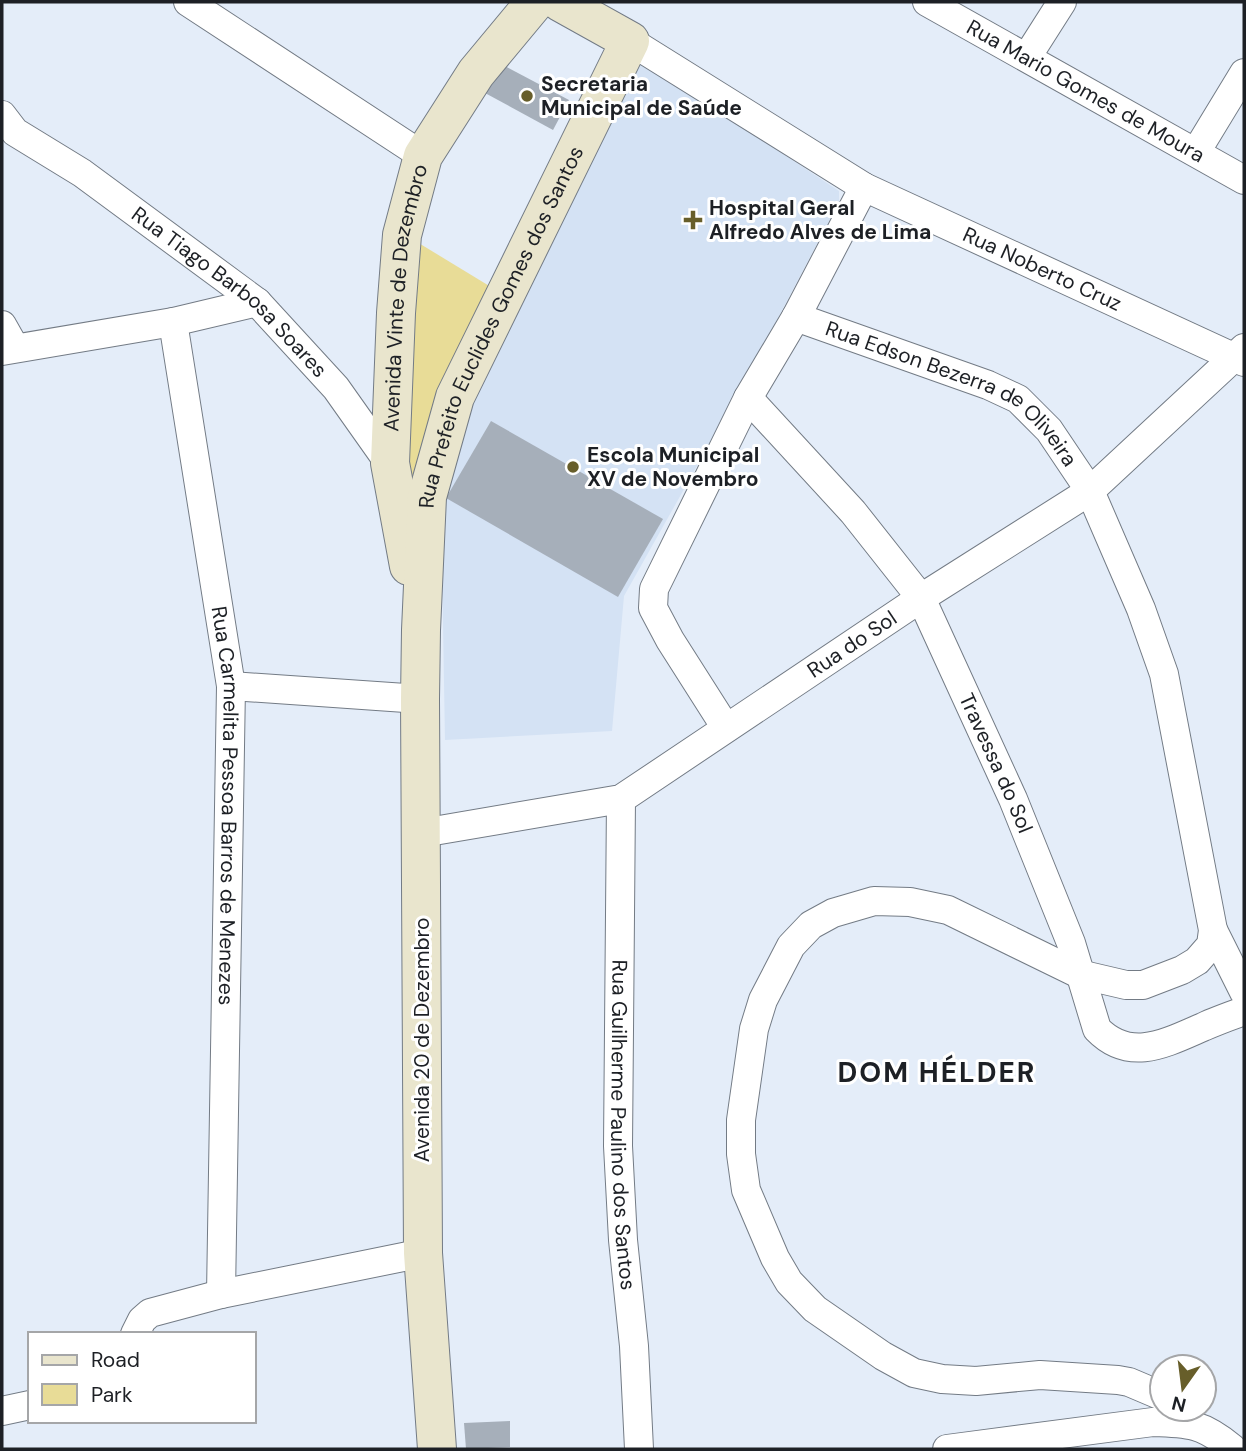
<svg xmlns="http://www.w3.org/2000/svg" width="1246" height="1451" font-family="'DM Sans',sans-serif">
	<style>
		.built { fill: #d4e2f4 }
		.green { fill: #e8dc97 }
		.building { fill: #a6afba }
		.lines { fill: none; stroke-linecap: round; stroke-linejoin: round }
		.street-casing { stroke: #737b85; stroke-width: 30 }
		.secondary-casing { stroke: #737b85; stroke-width: 40 }
		.street { stroke: #fff; stroke-width: 28 }
		.secondary { stroke: #e9e5cd; stroke-width: 38 }
		.poi-dot { fill: #675e2a; stroke: #fff; stroke-width: 2.5 }
		.labels { text-anchor: middle; dominant-baseline: central; stroke-width: 6; stroke-linejoin: round; paint-order: stroke }
		.poi-label { font-size: 21px; font-weight: bold; fill: #1d2025; stroke: #fff; text-anchor: start }
		.street-label { font-size: 21px; fill: #1d2025; stroke: #fff }
		.district-label { font-size: 28px; font-weight: bold; letter-spacing: 2px; fill: #1d2025; stroke: #fff }
	</style>
	<rect width="100%" height="100%" fill="#e4edf9"/>
	<polygon class="built" points="641,63 655,69 839,191 839,202 747,377 624,596 612,731 445,740 441,505 458,430 547,238"/>
	<polygon class="green" points="417,242 491,287 422,473 409,480 406,364"/>
	<g class="building">
		<polygon points="501,64 569,100 553,130 485,93"/>
		<polygon points="491,421 663,519 618,597 446,498"/>
		<polygon points="510,1421 510,1447 466,1449 464,1423"/>
	</g>
	<g class="lines">
		<g class="street-casing">
			<g id="street">
				<polyline points="188,2 423,156"/>
				<path id="s1" d="M927 2 1244 180"/>
				<path id="s2" d="M630 41 864 187 1244 362"/>
				<polyline points="1027,57 1062,2"/>
				<path id="s3" d="M2 115 15 132 82 173 257 302 336 388 394 470"/>
				<polyline points="1196,152 1244,73"/>
				<path id="s4" d="M796 317 988 385 1018 399 1049 430 1090 491 1141 609 1164 674 1213 930 1211 945 1197 961 1182 970 1143 985H1126L1079 974 948 910 910 902 874 901 833 913 811 925 791 946 763 1000 754 1029 741 1120V1154L746 1190 775 1258 789 1282 815 1309 883 1356 914 1373 942 1379 976 1381 1040 1375 1118 1380 1129 1382 1162 1396"/>
				<path id="s5" d="M173 322 231 686 221 1294"/>
				<polyline points="2,325 15,348"/>
				<polyline points="2,351 173,322 257,302"/>
				<path id="s6" d="M748 398 853 512 921 598 1013 799 1071 943 1097 1029C1130 1063 1166 1043 1203 1027 1216 1021 1230 1016 1244 1011"/>
				<polyline points="231,686 420,699"/>
				<polyline points="726,728 670,640 653,608 654,589 748,398 796,317 864,187"/>
				<path id="s7" d="M621 799 618 1146 623 1240 634 1346 639 1449"/>
				<path id="s8" d="M422 833 621 799 921 598 1090 491 1244 348"/>
				<polyline points="1213,930 1244,992"/>
				<polyline points="135,1334 142,1320 150,1313 221,1294 423,1253"/>
				<polyline points="2,1411 30,1405"/>
				<path d="M947 1449 1153 1422C1190 1423 1203 1424 1232 1448"/>
			</g>
		</g>
		<g class="secondary-casing">
			<g id="secondary">
				<path id="s9" d="M409 566 390 463 396 313 402 235 423 156 476 73 535 2"/>
				<path id="s10" d="M437 1449 423 1253 420 699 421 630 427 497 455 397 630 41 560 2"/>
			</g>
		</g>
		<use href="#street" class="street"/>
		<use href="#secondary" class="secondary"/>
	</g>
	<g class="poi-dot">
		<circle cx="527" cy="96" r="7"/>
		<path d="M689.5 209.5h7v7h7v7h-7v7h-7v-7h-7v-7h7z"/>
		<circle cx="573" cy="467" r="7"/>
	</g>
	<g class="labels">
		<g class="poi-label">
			<text x="541" y="84">Secretaria<tspan x="541" dy="24">Municipal de Saúde</tspan></text>
			<text x="709" y="208">Hospital Geral<tspan x="709" dy="24">Alfredo Alves de Lima</tspan></text>
			<text x="587" y="455">Escola Municipal<tspan x="587" dy="24">XV de Novembro</tspan></text>
		</g>
		<g class="street-label">
			<text stroke="none"><textPath href="#s1" startOffset="182">Rua Mario Gomes de Moura</textPath></text>
			<text stroke="none"><textPath href="#s2" startOffset="472">Rua Noberto Cruz</textPath></text>
			<text stroke="none"><textPath href="#s3" startOffset="290">Rua Tiago Barbosa Soares</textPath></text>
			<text stroke="none"><textPath href="#s9" startOffset="271">Avenida Vinte de Dezembro</textPath></text>
			<text stroke="none"><textPath href="#s10" startOffset="1138">Rua Prefeito Euclides Gomes dos Santos</textPath></text>
			<text stroke="none"><textPath href="#s4" startOffset="177">Rua Edson Bezerra de Oliveira</textPath></text>
			<text stroke="none"><textPath href="#s8" startOffset="480">Rua do Sol</textPath></text>
			<text stroke="none"><textPath href="#s6" startOffset="446">Travessa do Sol</textPath></text>
			<text stroke="none"><textPath href="#s5" startOffset="488">Rua Carmelita Pessoa Barros de Menezes</textPath></text>
			<text transform="translate(422 1040) rotate(-90)">Avenida 20 de Dezembro</text>
			<text stroke="none"><textPath href="#s7" startOffset="326">Rua Guilherme Paulino dos Santos</textPath></text>
		</g>
		<g class="district-label">
			<text x="937" y="1072">DOM HÉLDER</text>
		</g>
	</g>
	<rect width="1246" height="1451" fill="none" stroke="#1d2025" stroke-width="7"/>
	<rect x="28" y="1332" width="228" height="91" fill="#ffffff" stroke="#a5a6a8" stroke-width="2"/>
	<rect x="42" y="1355" width="35" height="10" fill="#e9e5cd" stroke="#a5a6a8" stroke-width="2"/>
	<text x="91" y="1367" font-size="21" fill="#1d2025">Road</text>
	<rect x="42" y="1384" width="35" height="21" fill="#e8dc97" stroke="#a5a6a8" stroke-width="2"/>
	<text x="91" y="1402" font-size="21" fill="#1d2025">Park</text>
	<g transform="translate(1183 1388) rotate(194)"><circle r="33" fill="#ffffff" stroke="#a5a6a8" stroke-width="2"/>
	<path d="M0-5L12 26L0 18L-12 26Z" fill="#675e2a"/>
	<text y="-10" font-size="19" font-weight="bold" text-anchor="middle" fill="#1d2025">N</text>
	</g>
</svg>
